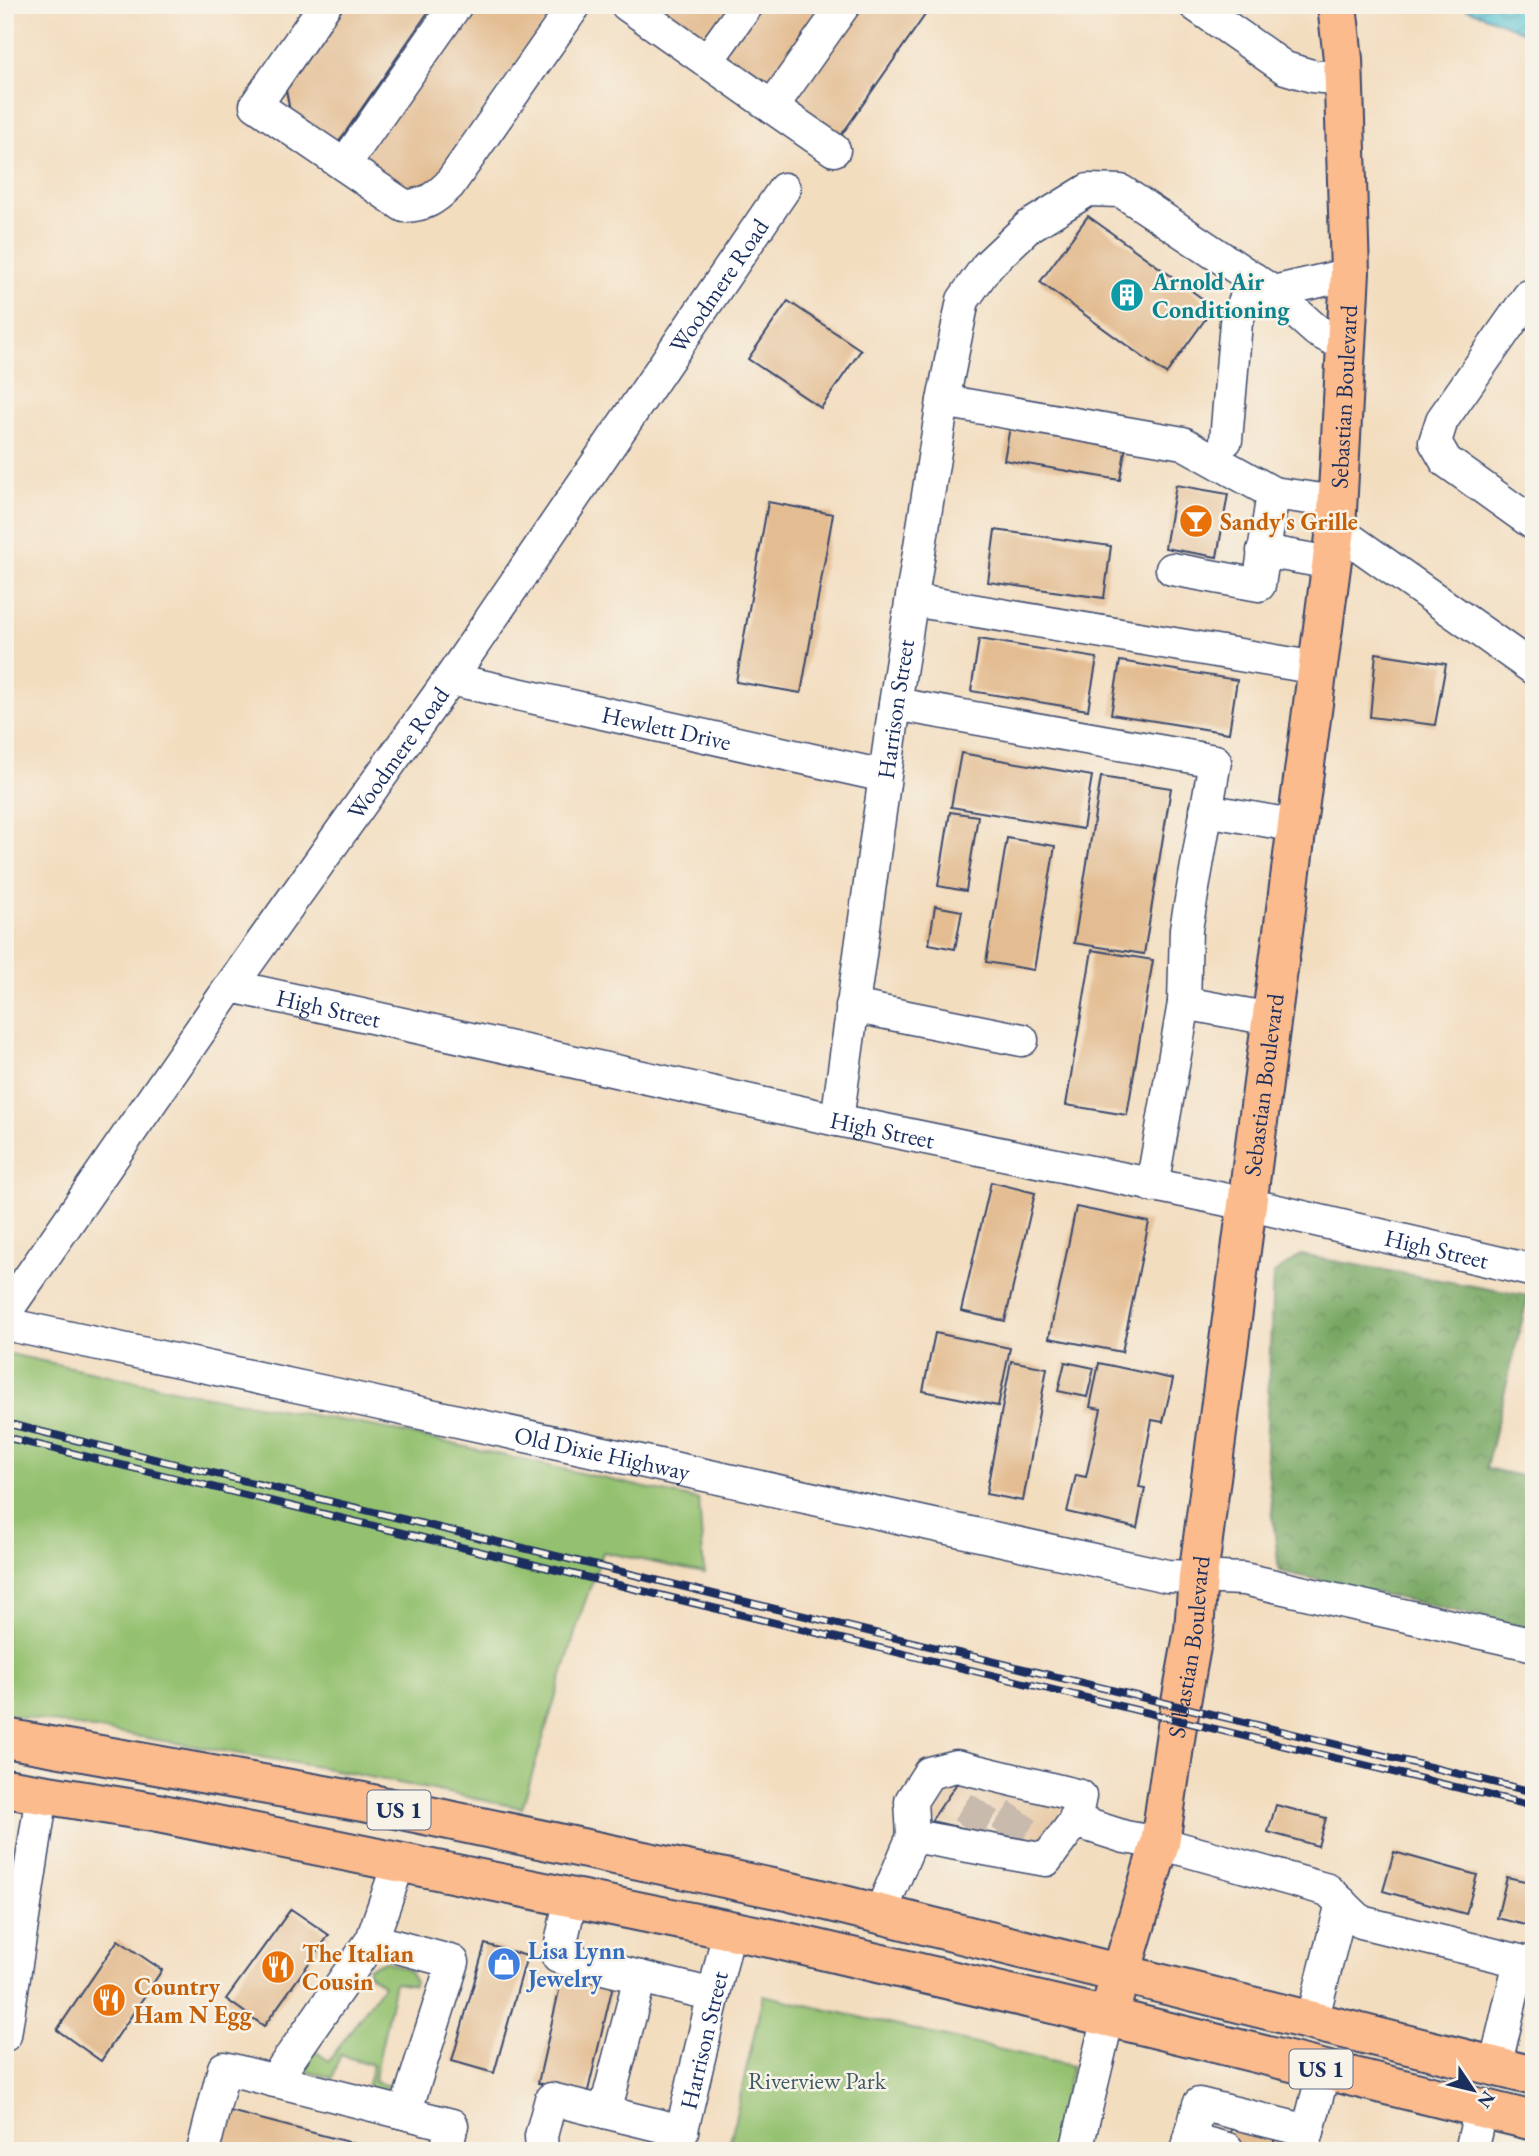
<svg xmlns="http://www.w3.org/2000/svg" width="1539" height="2156" font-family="'EB Garamond',serif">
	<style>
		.green { fill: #94c170; stroke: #587867; stroke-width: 2 }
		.forest { fill: url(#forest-crowns); stroke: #496b60; stroke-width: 2 }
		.water { fill: url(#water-waves); stroke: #3a7a99; stroke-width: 2 }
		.building { fill: #e3bc91 }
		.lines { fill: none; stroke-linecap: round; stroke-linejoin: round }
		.minor-tunnel { stroke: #c8baac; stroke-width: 32; stroke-dasharray: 32 16; stroke-linecap: butt }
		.minor-casing { stroke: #3b496d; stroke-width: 35 }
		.major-casing { stroke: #3b496d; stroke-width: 42 }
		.minor { stroke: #fff; stroke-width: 32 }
		.major { stroke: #fbbb8d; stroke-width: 38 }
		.rail-casing { stroke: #1b2f5e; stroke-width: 8 }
		.rail { stroke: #f7f3e8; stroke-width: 5; stroke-dasharray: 16; stroke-linecap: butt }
		.labels { text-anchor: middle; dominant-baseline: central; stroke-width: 5; stroke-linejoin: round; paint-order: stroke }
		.shield { fill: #f7f3e8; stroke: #5d6a87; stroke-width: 2 }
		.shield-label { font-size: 23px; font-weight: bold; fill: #1b2f5e }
		.culture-label { font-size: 24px; font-weight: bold; fill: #0d838f; stroke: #f7f3e8; text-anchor: start }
		.street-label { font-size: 24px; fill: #1b2f5e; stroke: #f7f3e8 }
		.food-label { font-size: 24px; font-weight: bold; fill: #c56008; stroke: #f7f3e8; text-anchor: start }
		.shop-label { font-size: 24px; font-weight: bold; fill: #366cbe; stroke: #f7f3e8; text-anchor: start }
		.park-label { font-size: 24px; fill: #3f5b63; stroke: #f7f3e8 }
	</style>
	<defs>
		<pattern id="forest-crowns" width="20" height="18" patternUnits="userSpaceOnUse" patternTransform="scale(1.75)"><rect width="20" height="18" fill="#77a762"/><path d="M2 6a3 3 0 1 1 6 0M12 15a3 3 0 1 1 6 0" fill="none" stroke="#618854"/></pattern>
		<pattern id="water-waves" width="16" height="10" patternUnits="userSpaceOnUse" patternTransform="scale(1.75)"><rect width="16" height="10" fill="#5ac5d4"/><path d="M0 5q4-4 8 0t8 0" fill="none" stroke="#4aa0af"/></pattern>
	</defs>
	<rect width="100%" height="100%" fill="#f7f3e8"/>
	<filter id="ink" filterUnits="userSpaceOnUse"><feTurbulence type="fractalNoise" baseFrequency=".0143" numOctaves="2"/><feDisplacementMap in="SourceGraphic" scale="14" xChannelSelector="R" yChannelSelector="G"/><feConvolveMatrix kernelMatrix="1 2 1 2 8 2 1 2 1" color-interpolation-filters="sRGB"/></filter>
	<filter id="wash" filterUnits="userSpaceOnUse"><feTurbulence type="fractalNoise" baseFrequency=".00686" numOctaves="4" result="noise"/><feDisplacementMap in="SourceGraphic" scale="28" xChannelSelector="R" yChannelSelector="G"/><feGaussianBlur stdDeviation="1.57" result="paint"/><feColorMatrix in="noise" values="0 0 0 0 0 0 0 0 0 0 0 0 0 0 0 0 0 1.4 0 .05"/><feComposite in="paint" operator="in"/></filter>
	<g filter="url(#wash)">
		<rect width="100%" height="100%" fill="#f3ddbf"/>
		<g class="green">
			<polygon points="5,1353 191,1393 382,1428 699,1500 704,1573 603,1552 582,1610 522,1808 330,1769 5,1714"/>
			<polygon points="385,1961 408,1970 415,1982 414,1985 395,1982 374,2082 391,2086 391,2091 388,2093 367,2088 373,2065 340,2055 333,2078 304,2071 302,2067 312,2049 329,2061 383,1985 368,1973 368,1968"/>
			<polygon points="763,1995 1072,2066 1052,2151 728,2151"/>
		</g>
		<polygon class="forest" points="1301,1255 1528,1296 1486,1468 1534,1479 1534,1629 1279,1571 1266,1451 1273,1274"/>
		<polygon class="water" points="1458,5 1534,5 1534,36"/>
		<g id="blocks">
			<g class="building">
				<polygon points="345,5 433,5 333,150 292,122 286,90"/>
				<polygon points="470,5 557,5 428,188 396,195 356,167"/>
				<polygon points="654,5 730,5 705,41"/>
				<polygon points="756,5 830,5 773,88 723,53"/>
				<polygon points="857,5 932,5 840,137 790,102"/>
				<polygon points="1088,216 1214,307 1166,374 1040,282"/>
				<polygon points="788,301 861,350 821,408 748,359"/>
				<polygon points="1010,427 1126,446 1120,480 1004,460"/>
				<polygon points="1176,485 1228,494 1217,557 1165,548"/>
				<polygon points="768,502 833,514 801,693 736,682"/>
				<polygon points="995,530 1111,546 1104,598 988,582"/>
				<polygon points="979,639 1097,658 1088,710 971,691"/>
				<polygon points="1376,653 1446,664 1435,725 1370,717"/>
				<polygon points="1120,661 1237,680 1229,733 1111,714"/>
				<polygon points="961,753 1092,776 1083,829 951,807"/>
				<polygon points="1101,777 1171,788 1144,954 1074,943"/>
				<polygon points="950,812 978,816 966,891 938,886"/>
				<polygon points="1007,838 1055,846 1034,970 986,962"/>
				<polygon points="935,906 962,911 955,949 929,944"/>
				<polygon points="1092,950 1153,960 1127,1115 1066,1105"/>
				<polygon points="991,1182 1035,1193 1005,1321 961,1311"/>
				<polygon points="1076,1207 1149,1222 1122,1352 1049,1338"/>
				<polygon points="935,1333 1010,1348 998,1406 923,1391"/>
				<polygon points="1011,1361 1047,1368 1023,1501 986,1494"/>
				<polygon points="1065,1362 1094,1368 1087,1397 1058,1391"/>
				<polygon points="1099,1363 1173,1379 1163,1422 1152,1420 1139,1487 1145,1488 1137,1528 1067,1512 1076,1475 1086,1477 1101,1409 1090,1407"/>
				<polygon points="960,1779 1066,1804 1041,1846 931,1821"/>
				<polygon points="1276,1805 1326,1818 1318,1846 1268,1832"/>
				<polygon points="1394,1852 1477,1875 1466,1914 1383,1891"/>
				<polygon points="1507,1877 1534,1883 1534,1927 1497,1918"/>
				<polygon points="291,1909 329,1935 264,2026 226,1999"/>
				<polygon points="118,1940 162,1970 101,2061 57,2030"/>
				<polygon points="485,1944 527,1956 494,2073 452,2061"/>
				<polygon points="563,1973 613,1985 587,2095 538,2083"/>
				<polygon points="226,2110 379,2150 379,2151 215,2151"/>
				<polygon points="1233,2122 1276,2133 1272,2151 1226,2151"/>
			</g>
		</g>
	</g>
	<g filter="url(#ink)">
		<use href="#blocks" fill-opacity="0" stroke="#3b496d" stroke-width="2"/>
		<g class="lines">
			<g class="minor-tunnel">
				<polyline points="967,1829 995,1787"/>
				<polyline points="1005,1837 1034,1796"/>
			</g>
			<g class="minor-casing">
				<g id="minor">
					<path d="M325 5 256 105 404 206C426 205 433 200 449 185L575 5"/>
					<polyline points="627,5 772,107 844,5"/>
					<polyline points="1195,5 1285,68 1312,76 1344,79"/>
					<polyline points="707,61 747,5"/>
					<polyline points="772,107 834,150"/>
					<polyline points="344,165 456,5"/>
					<polyline points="1273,292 1350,274"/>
					<polyline points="1534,299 1529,296 1442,420 1435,442 1446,461 1534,524"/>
					<polyline points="943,401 1183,443 1273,493 1259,585 1172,569"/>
					<polyline points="1226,440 1236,322 1254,279"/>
					<polyline points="1273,493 1337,502"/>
					<polyline points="1336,529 1534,669"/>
					<polyline points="1263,551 1331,563"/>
					<polyline points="912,600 1317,668"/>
					<path id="s1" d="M450 679 884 776"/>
					<polyline points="895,704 1215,761 1186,929 1184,1003 1152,1186"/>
					<polyline points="1206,810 1297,826"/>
					<path id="s2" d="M231 986 837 1120 1247 1204 1534 1271"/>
					<polyline points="1184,1003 1271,1019"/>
					<polyline points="852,1006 1022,1040"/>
					<path id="s3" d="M837 1120 895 704 943 401 963 300 987 266 1028 227 1088 190 1121 191 1273 292 1317 331 1346 346"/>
					<path id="s4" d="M5 1313 231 986 450 679 784 189"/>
					<path id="s5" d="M5 1324 334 1394 1167 1576 1244 1579 1534 1645"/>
					<polyline points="1075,1821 1046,1860 913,1836 911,1801 929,1773 956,1766 1080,1796 1075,1821 1125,1837 1160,1843 1328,1890 1361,1922 1520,1961 1495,2067"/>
					<polyline points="571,1897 558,1957 714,1995"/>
					<polyline points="880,1914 913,1836"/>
					<polyline points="372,1940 399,1862"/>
					<polyline points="1312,2021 1342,1903"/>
					<polyline points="5,2035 42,1794"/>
					<polyline points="274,2081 372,1940 453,1962 405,2113"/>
					<polyline points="605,2112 640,1977"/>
					<polyline points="1190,2139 1227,2149"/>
					<polyline points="1303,2150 1324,2070"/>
					<polyline points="203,2151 224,2068 452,2125 446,2151"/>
					<polyline points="542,2151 541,2136 551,2099 682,2131"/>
					<path id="s6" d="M677 2151 729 1930"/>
					<polyline points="1076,2151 1108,2017"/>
					<polyline points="1187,2151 1199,2104 1308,2131"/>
					<polyline points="1471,2151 1481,2108"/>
				</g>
			</g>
			<g class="major-casing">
				<g id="major">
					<polyline points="5,1738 363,1802 791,1892 1534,2076"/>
					<polyline points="5,1788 153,1812 779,1940 1108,2017 1534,2121"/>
					<path id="s7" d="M1108 2017 1160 1843 1178 1719 1194 1630 1198 1577 1336 529 1350 272 1343 59 1337 5"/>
				</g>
			</g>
			<use href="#minor" class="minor"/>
			<use href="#major" class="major"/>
			<g class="rail-casing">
				<g id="rail">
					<polyline points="5,1423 1534,1792"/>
					<polyline points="5,1437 1534,1806"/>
				</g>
			</g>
			<use href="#rail" class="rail"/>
		</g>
	</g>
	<defs>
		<g id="building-disc" transform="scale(1.75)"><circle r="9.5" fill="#0f9aa8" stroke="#f7f3e8"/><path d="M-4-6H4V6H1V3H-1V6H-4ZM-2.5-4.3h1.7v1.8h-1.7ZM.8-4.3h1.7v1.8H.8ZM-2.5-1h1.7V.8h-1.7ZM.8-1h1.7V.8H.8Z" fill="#fff"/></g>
		<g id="bar-disc" transform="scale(1.75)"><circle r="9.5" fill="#e8710a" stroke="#f7f3e8"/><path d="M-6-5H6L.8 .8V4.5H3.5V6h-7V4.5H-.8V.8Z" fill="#fff"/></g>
		<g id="shop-disc" transform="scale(1.75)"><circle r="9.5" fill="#3f7fe0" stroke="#f7f3e8"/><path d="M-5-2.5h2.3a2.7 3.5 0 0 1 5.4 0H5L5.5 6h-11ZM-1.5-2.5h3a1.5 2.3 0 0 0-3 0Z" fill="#fff"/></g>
		<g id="restaurant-disc" transform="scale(1.75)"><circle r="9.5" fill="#e8710a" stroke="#f7f3e8"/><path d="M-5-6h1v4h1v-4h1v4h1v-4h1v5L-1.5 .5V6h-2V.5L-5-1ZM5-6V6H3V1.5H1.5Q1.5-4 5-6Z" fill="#fff"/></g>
	</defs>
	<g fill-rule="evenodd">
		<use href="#building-disc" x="1127" y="295"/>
		<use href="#bar-disc" x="1196" y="521"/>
		<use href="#shop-disc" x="504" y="1964"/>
		<use href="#restaurant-disc" x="278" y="1967"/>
		<use href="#restaurant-disc" x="109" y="2000"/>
	</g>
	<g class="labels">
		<g class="shield">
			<rect x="367.5" y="1790.5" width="63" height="39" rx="5"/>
			<rect x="1289.5" y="2049.5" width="63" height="39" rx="5"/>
		</g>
		<g class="shield-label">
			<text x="399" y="1810">US 1</text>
			<text x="1321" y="2069">US 1</text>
		</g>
		<g class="culture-label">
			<text x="1152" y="281">Arnold Air<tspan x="1152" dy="28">Conditioning</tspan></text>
		</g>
		<g class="street-label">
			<text stroke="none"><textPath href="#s4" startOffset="1251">Woodmere Road</textPath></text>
			<text stroke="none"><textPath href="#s7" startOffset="1640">Sebastian Boulevard</textPath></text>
			<text stroke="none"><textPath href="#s3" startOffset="415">Harrison Street</textPath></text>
			<text stroke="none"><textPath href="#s1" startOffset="222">Hewlett Drive</textPath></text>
			<text stroke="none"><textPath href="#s4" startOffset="684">Woodmere Road</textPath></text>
			<text stroke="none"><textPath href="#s2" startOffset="100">High Street</textPath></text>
			<text stroke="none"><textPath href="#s7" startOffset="947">Sebastian Boulevard</textPath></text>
			<text stroke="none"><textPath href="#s2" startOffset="667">High Street</textPath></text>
			<text stroke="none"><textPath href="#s2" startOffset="1234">High Street</textPath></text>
			<text stroke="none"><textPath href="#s5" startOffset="611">Old Dixie Highway</textPath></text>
			<text stroke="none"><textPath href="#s7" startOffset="380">Sebastian Boulevard</textPath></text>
			<text stroke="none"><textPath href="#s6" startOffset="114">Harrison Street</textPath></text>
		</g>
		<g class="food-label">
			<text x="1220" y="521">Sandy's Grille</text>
			<text x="302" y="1953">The Italian<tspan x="302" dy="28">Cousin</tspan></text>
			<text x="134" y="1986">Country<tspan x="134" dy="28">Ham N Egg</tspan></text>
		</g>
		<g class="shop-label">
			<text x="528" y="1950">Lisa Lynn<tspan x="528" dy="28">Jewelry</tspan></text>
		</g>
		<g class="park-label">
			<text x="817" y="2080">Riverview Park</text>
		</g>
	</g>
	<rect width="1539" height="2156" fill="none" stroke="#f7f3e8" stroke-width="28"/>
	<g transform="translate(1473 2090) rotate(125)" stroke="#f7f3e8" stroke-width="5" paint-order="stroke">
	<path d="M0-5L12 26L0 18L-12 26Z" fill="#1b2f5e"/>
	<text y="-10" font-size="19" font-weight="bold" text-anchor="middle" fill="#1b2f5e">N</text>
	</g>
</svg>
